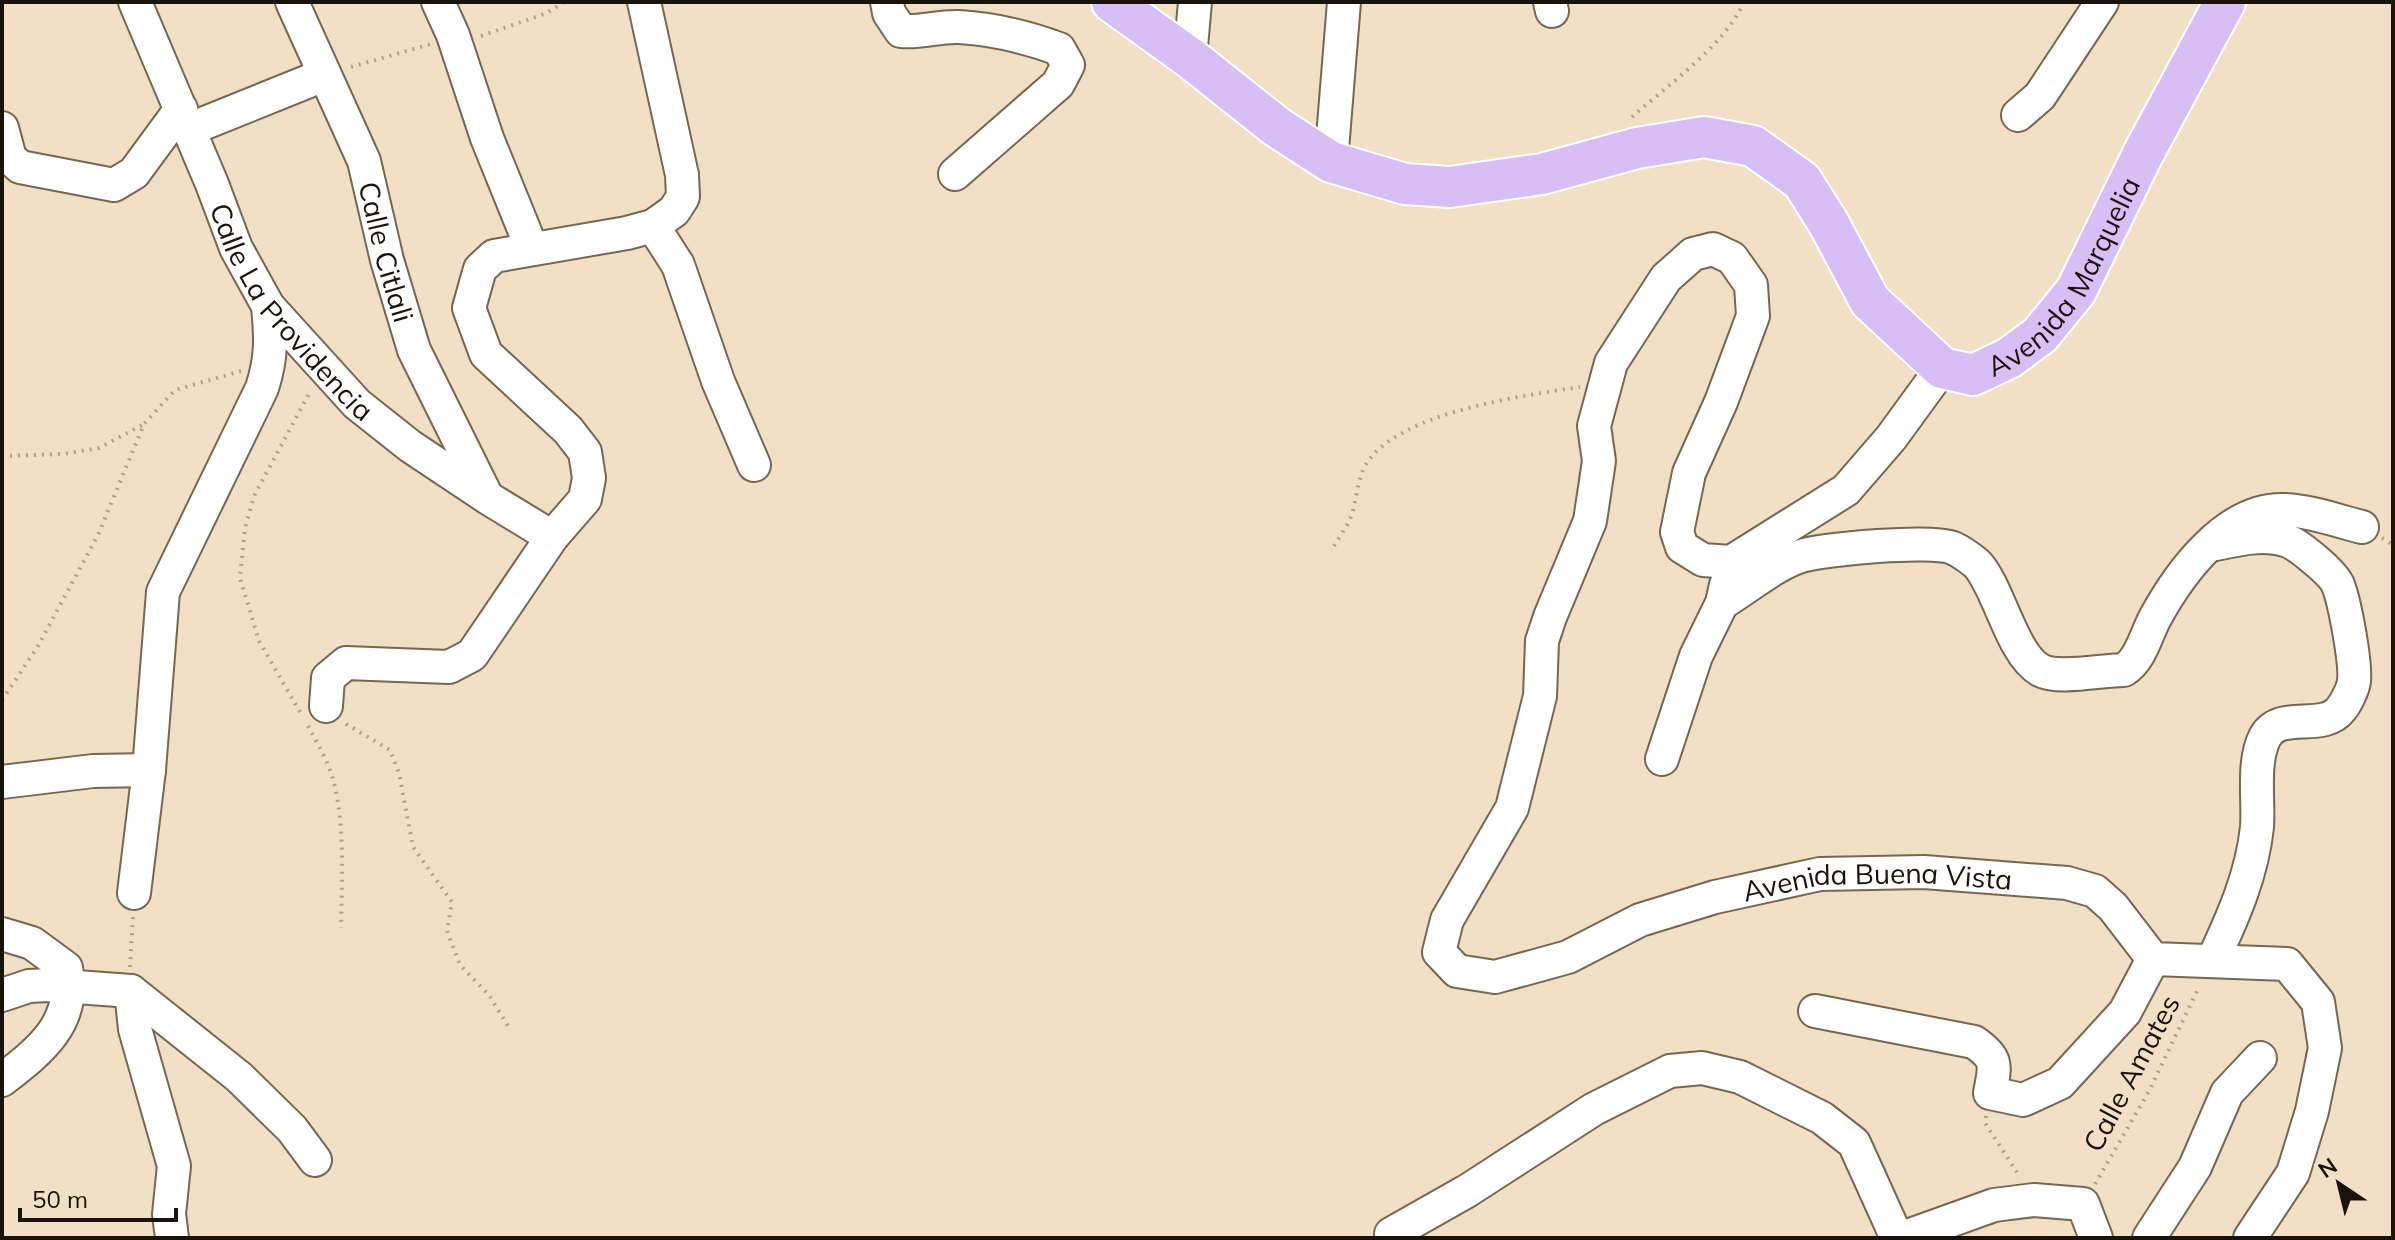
<svg xmlns="http://www.w3.org/2000/svg" width="2395" height="1240" font-family="Mulish,sans-serif">
	<style>
		.lines { fill: none; stroke-linecap: round; stroke-linejoin: round }
		.minor-casing { stroke: #776750; stroke-width: 36 }
		.major-casing { stroke: #fff; stroke-width: 44 }
		.path { stroke: #afa28d; stroke-width: 4; stroke-dasharray: 2 6; stroke-linecap: butt }
		.minor { stroke: #fff; stroke-width: 32 }
		.major { stroke: #d7bef5; stroke-width: 40 }
		.labels { text-anchor: middle; dominant-baseline: central; stroke-width: 8; stroke-linejoin: round; paint-order: stroke }
		.street-label { font-size: 28px; fill: #19130a; stroke: #f1e0c6 }
	</style>
	<rect width="100%" height="100%" fill="#f1e0c6"/>
	<g class="lines">
		<g class="minor-casing">
			<g id="minor">
				<path id="s1" d="M135 2 212 184 236 248 268 306 357 404 410 446 488 498 552 537"/>
				<path id="s2" d="M292 2 364 161 387 260 414 350 486 495"/>
				<polyline points="438,2 453,35 487,138 532,249"/>
				<path d="M887 2 889 13 901 31C921 33 939 26 959 27 994 29 1027 37 1059 49L1068 65 1058 84 955 174"/>
				<polyline points="1550,2 1552,11"/>
				<polyline points="1190,58 1195,2"/>
				<polyline points="2018,115 2040,96 2102,2"/>
				<polyline points="2,128 10,158 20,167 114,185 134,173 181,109"/>
				<polyline points="190,129 324,75"/>
				<polyline points="1331,162 1344,2"/>
				<polyline points="653,226 678,265 718,381 754,465"/>
				<path id="s3" d="M1942 368 1891 438 1846 490 1731 562 1703 560 1682 547 1677 532 1689 473 1721 402 1753 316 1751 285 1732 258 1713 249 1693 254 1666 278 1611 363 1594 426 1599 461 1590 521 1550 617 1542 641 1540 696 1512 808 1447 920 1439 952 1457 971 1495 977 1568 957 1640 920 1715 897 1820 874 1924 872 2067 883 2095 891 2113 907 2153 959 2287 964 2318 1002 2325 1048 2312 1111 2293 1173 2250 1238"/>
				<path d="M1722 603C1746 589 1775 564 1801 556 1824 549 1932 539 1953 548 1960 551 1973 560 1978 565 1999 589 2012 654 2040 670 2058 680 2102 670 2124 670 2141 659 2146 635 2155 618 2179 574 2227 507 2285 510 2310 511 2338 521 2362 527"/>
				<polyline points="326,706 328,678 346,663 449,667 472,655 552,537 585,499 589,478 585,452 568,430 486,354 469,308 480,269 494,256 627,233 653,226 674,211 683,197 682,175 644,2"/>
				<polyline points="1662,759 1696,656 1722,603 1726,585"/>
				<polyline points="2,782 93,771 149,770"/>
				<path d="M134 893 149 770 163 592 262 388C272 357 271 338 268 306"/>
				<path d="M2 934 32 943 66 968C77 1022 41 1050 2 1080"/>
				<path d="M2213 960C2233 917 2252 875 2257 827 2259 801 2252 762 2265 737 2280 709 2323 733 2341 709 2346 703 2353 689 2354 681 2356 663 2345 603 2338 585 2333 573 2300 546 2288 541 2264 533 2240 539 2216 544"/>
				<polyline points="131,991 135,1029 174,1166 169,1214 172,1238"/>
				<polyline points="2,995 29,986 49,985 131,991 239,1077 292,1129 315,1160"/>
				<path d="M1815 1011 1974 1042C1999 1059 1995 1066 1990 1093L2023 1100 2060 1083 2125 1012 2153 959"/>
				<polyline points="1391,1234 1467,1191 1594,1109 1670,1071 1702,1068 1740,1077 1822,1118 1854,1143 1897,1238"/>
				<polyline points="1902,1238 1994,1205 2034,1200 2083,1204 2096,1238"/>
				<polyline points="2149,1238 2195,1167 2227,1093 2260,1058"/>
			</g>
		</g>
		<g class="major-casing">
			<g id="major">
				<path id="s4" d="M1112 2 1190 58 1277 127 1331 162 1405 184 1450 187 1542 174 1637 148 1704 137 1753 146 1802 181 1829 224 1870 301 1942 368 1973 375 2009 358 2040 335 2076 291 2143 154 2225 2"/>
			</g>
		</g>
		<g class="path">
			<polyline points="481,36 547,13 564,2"/>
			<polyline points="351,67 431,44"/>
			<path d="M1632 117C1669 84 1724 46 1744 2"/>
			<polyline points="2,456 63,454 99,448 144,424"/>
			<polyline points="2382,538 2393,545"/>
			<path d="M1334 546C1339 537 1346 529 1350 519 1357 503 1356 483 1365 466 1396 412 1522 396 1580 387"/>
			<polyline points="2,700 38,646 98,535 144,424 175,390 241,371"/>
			<polyline points="300,712 259,641 240,578 245,528 254,496 311,390"/>
			<polyline points="346,724 390,750 399,773 413,847 452,902 447,931 460,965 489,995 508,1026"/>
			<path d="M308 726C318 744 329 763 334 783 345 825 342 885 341 928"/>
			<polyline points="130,967 133,916"/>
			<polyline points="1986,1116 1985,1123 2020,1177"/>
			<polyline points="2095,1184 2149,1091 2199,987"/>
		</g>
		<use href="#minor" class="minor"/>
		<use href="#major" class="major"/>
	</g>
	<g class="labels">
		<g class="street-label">
			<text stroke="none"><textPath href="#s2" startOffset="268">Calle Citlali</textPath></text>
			<text stroke="none"><textPath href="#s4" startOffset="1170">Avenida Marquelia</textPath></text>
			<text stroke="none"><textPath href="#s1" startOffset="350">Calle La Providencia</textPath></text>
			<text stroke="none"><textPath href="#s3" startOffset="1920">Avenida Buena Vista</textPath></text>
			<text transform="translate(2131 1073) rotate(-62)">Calle Amates</text>
		</g>
	</g>
	<rect width="2395" height="1240" fill="none" stroke="#19130a" stroke-width="8"/>
	<g transform="translate(2339 1184) rotate(325)" stroke="#f1e0c6" stroke-width="6" paint-order="stroke">
	<path d="M0-6L14 30L0 20L-14 30Z" fill="#19130a"/>
	<text y="-12" font-size="22" font-weight="bold" text-anchor="middle" fill="#19130a">N</text>
	</g>
	<path d="M20 1208v12h156v-12" fill="none" stroke="#19130a" stroke-width="4"/>
	<text x="32" y="1208" font-size="24" fill="#19130a" stroke="#f1e0c6" stroke-width="6" paint-order="stroke">50 m</text>
</svg>
